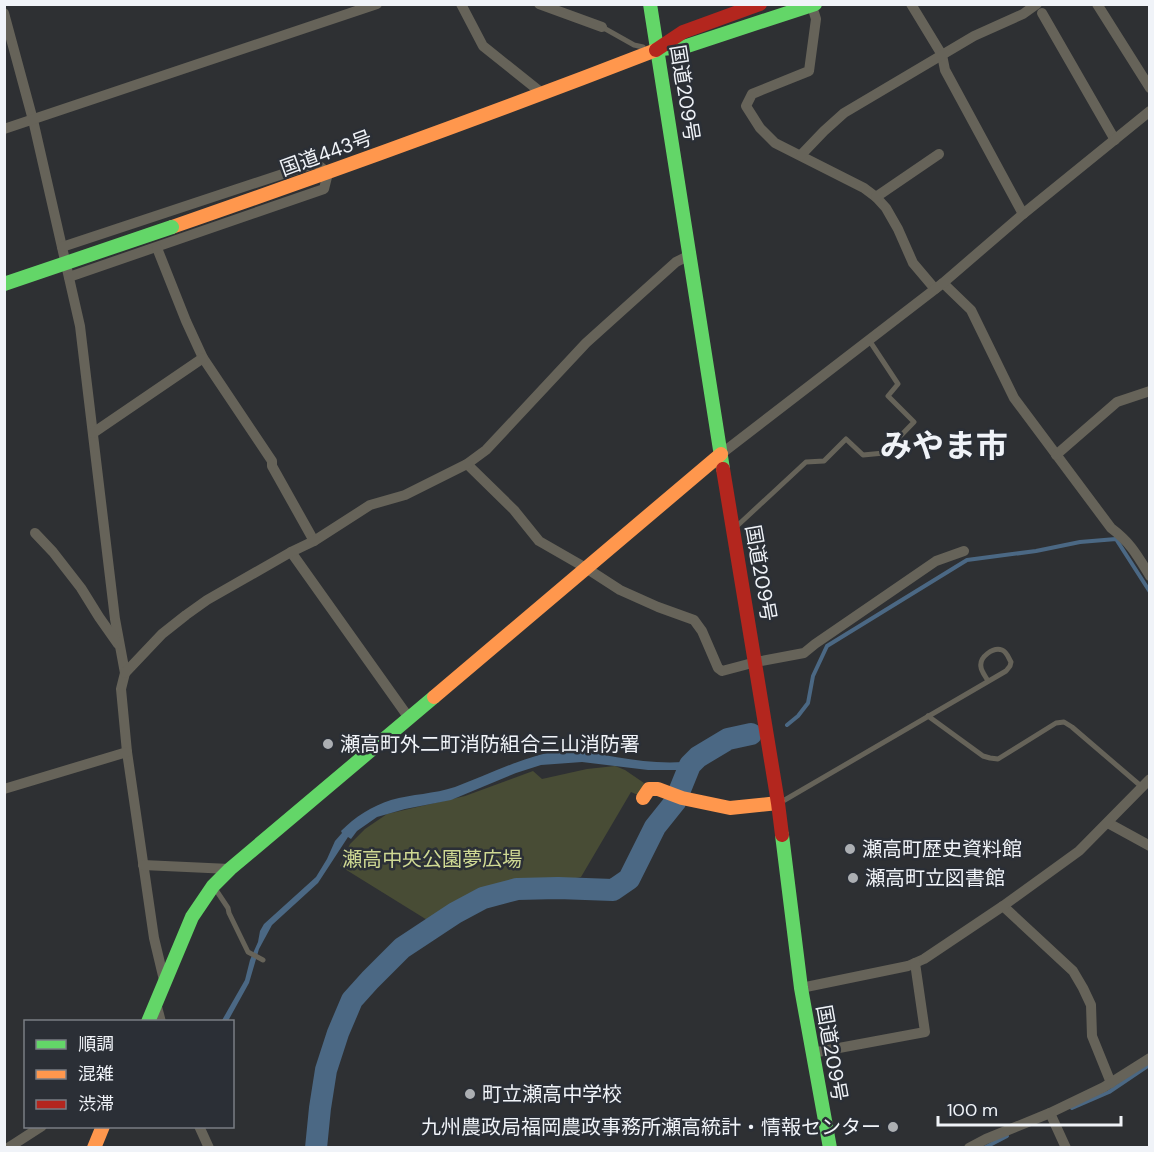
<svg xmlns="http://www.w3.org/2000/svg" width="1154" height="1152" font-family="'DM Sans','Noto Sans JP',sans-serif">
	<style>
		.green { fill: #484c35 }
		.water { fill: #4b6884 }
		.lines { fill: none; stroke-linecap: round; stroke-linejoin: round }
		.stream { stroke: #4b6884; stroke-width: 4 }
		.river { stroke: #4b6884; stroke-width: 22 }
		.lane { stroke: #666359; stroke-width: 5 }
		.street { stroke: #666359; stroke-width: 10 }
		.fast { stroke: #63d668; stroke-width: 14 }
		.slow { stroke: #ff974d; stroke-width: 14 }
		.jam { stroke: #b3261e; stroke-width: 14 }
		.fast-bridge { stroke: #63d668; stroke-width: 14 }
		.poi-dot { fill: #acafb3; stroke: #2b2f36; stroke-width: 2 }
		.labels { text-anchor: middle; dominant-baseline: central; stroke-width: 5; stroke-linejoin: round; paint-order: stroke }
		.street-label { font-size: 20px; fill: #f0f3f8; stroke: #2b2f36 }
		.poi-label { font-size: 20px; fill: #f0f3f8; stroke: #2b2f36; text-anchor: start }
		.park-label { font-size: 20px; fill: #cfd993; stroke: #2b2f36 }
		.town-label { font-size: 32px; font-weight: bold; fill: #f0f3f8; stroke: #2b2f36 }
	</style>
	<rect width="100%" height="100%" fill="#2e3033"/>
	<polygon class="green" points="615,766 625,770 644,783 638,795 631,792 581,877 572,879 526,881 478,894 432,923 340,866 350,844 365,829 387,814 465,796 533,771 542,779 587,769"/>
	<path class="water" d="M564 750C604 753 643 765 683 762L684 770H648L582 762 541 765 516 773 451 800 405 809 377 817 357 831 351 839 348 837 318 883 272 925 259 949 249 983 228 1021 221 1022 245 980 250 960 258 942 260 931 264 924 316 877 327 859 335 841 342 833 341 831C355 817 372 806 391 800 412 794 434 794 455 787 491 774 525 755 564 750Z"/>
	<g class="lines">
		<g class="stream">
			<polyline points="787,725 798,716 808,703 813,676 827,646 967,560 1036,551 1080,542 1116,539 1150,592"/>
			<polyline points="1072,1108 1109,1092 1149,1065"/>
			<polyline points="984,1148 1007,1136"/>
		</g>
		<polyline class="river" points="316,1148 320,1108 326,1070 338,1033 352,1000 370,980 402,948 455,913 483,898 517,889 558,888 613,890 629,879 655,827 675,802 690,765 698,757 728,739 751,734"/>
		<g class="lane">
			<polyline points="602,27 634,45 643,47"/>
			<polyline points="737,526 806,462 824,461 846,439 863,455 884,453 914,422 888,396 898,384 869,340"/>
			<polyline points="928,716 983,756 990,758 998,759 1056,723 1064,722 1072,727 1142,787"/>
			<path d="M783 801 1006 671 1010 666 1011 662C1008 657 1007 652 1002 650 993 647 979 657 981 667 981 671 986 677 988 681"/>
			<polyline points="214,887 228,908 229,913 248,952 263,960"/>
		</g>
		<g class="street">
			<polyline points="461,4 483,46 543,94"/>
			<polyline points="539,4 602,27"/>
			<polyline points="911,4 942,55 945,70 1023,214"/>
			<polyline points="1097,4 1150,88"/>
			<polyline points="812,6 816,19 809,71 752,94 746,106 760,128 775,143 864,188 876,197 886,208 898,229 913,263 935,289"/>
			<polyline points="4,13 33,120 80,326 115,619 125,673 121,689 127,752 154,938 164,980"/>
			<polyline points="1042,13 1115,140"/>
			<polyline points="4,129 377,4"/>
			<polyline points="801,155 824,131 844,113 974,36 1023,14 1037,4"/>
			<polyline points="876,197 939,154"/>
			<polyline points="62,247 316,163 328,173 324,189 69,277"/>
			<polyline points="157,248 186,321 203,358 272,461 272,466 314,541"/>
			<path d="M943 283 971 310 1014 398 1111 528C1131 543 1137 555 1150 576"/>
			<polyline points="93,433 203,358"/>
			<polyline points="721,454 943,283 1023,214 1150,111"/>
			<polyline points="1056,455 1117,402 1150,391"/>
			<polyline points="467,464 514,510 539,541 586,568 620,590 658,607 694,620 702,631 718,668 722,671 756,662 804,653 815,644 936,561 964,551"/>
			<polyline points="35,533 53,552 81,588 99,617 118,644"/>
			<polyline points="291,552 409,718"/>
			<polyline points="125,673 162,634 186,615 207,600 291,552 314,541 370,505 405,495 467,464 486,450 586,343 676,262 690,255"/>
			<polyline points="4,789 127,752"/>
			<polyline points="1108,823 1150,846"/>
			<polyline points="143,865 230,869"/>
			<polyline points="1003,906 1073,971 1083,988 1091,1005 1092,1036 1111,1083"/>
			<polyline points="801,988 908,966 924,959 1003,906 1079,851 1150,779"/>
			<polyline points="156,1003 161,1022"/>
			<polyline points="812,1053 925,1032 915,963"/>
			<polyline points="1050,1113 1066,1148"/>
			<polyline points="199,1126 209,1148"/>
			<polyline points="8,1148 42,1126"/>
			<polyline points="969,1148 986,1139 1050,1113 1104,1087 1150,1058"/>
		</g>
		<g class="fast">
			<polyline points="650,4 723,469"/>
			<polyline points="661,49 684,47 815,4"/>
			<polyline points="782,835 801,988 830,1148"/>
			<polyline points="148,1022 192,917 213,886 230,869 434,697"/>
		</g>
		<g class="slow">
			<path d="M172 227C334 171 496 112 656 50"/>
			<polyline points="434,697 721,454"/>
			<polyline points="643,798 649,789 658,789 682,798 730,808 778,803"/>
			<polyline points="94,1148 103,1126"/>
		</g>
		<g class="jam">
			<polyline points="656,50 683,32 760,4"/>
			<polyline points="723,469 778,803 782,835"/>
		</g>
		<polyline class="fast-bridge" points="4,284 172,227"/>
	</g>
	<g class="poi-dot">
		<circle cx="328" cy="744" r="6"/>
		<circle cx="850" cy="849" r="6"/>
		<circle cx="853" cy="878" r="6"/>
		<circle cx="470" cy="1094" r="6"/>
		<circle cx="893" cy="1127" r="6"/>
	</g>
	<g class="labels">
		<g class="street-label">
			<text transform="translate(685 93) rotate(81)">国道209号</text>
			<text transform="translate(326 153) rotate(-20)">国道443号</text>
			<text transform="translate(761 573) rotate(80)">国道209号</text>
			<text transform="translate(832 1053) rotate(80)">国道209号</text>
		</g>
		<g class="poi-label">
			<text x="340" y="744">瀬高町外二町消防組合三山消防署</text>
			<text x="862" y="849">瀬高町歴史資料館</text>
			<text x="865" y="878">瀬高町立図書館</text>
			<text x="482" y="1094">町立瀬高中学校</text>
			<text x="881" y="1127" text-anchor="end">九州農政局福岡農政事務所瀬高統計・情報センター</text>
		</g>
		<g class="park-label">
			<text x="432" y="859">瀬高中央公園夢広場</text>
		</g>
		<g class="town-label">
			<text x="944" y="446">みやま市</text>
		</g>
	</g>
	<rect width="1154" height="1152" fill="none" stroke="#f0f3f8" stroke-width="12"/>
	<rect x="24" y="1020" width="210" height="108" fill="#2b2f36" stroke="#7a7d84" stroke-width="1.5"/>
	<rect x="36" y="1040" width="30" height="9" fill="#63d668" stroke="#7a7d84" stroke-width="1.5"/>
	<text x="78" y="1050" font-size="18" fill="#f0f3f8">順調</text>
	<rect x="36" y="1070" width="30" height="9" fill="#ff974d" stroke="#7a7d84" stroke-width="1.5"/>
	<text x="78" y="1080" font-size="18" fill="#f0f3f8">混雑</text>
	<rect x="36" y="1100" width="30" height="9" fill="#b3261e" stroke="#7a7d84" stroke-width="1.5"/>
	<text x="78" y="1110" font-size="18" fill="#f0f3f8">渋滞</text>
	<path d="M938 1116v9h183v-9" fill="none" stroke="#f0f3f8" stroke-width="3"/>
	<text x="947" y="1116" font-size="18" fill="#f0f3f8" stroke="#2b2f36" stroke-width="4.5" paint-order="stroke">100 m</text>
</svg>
